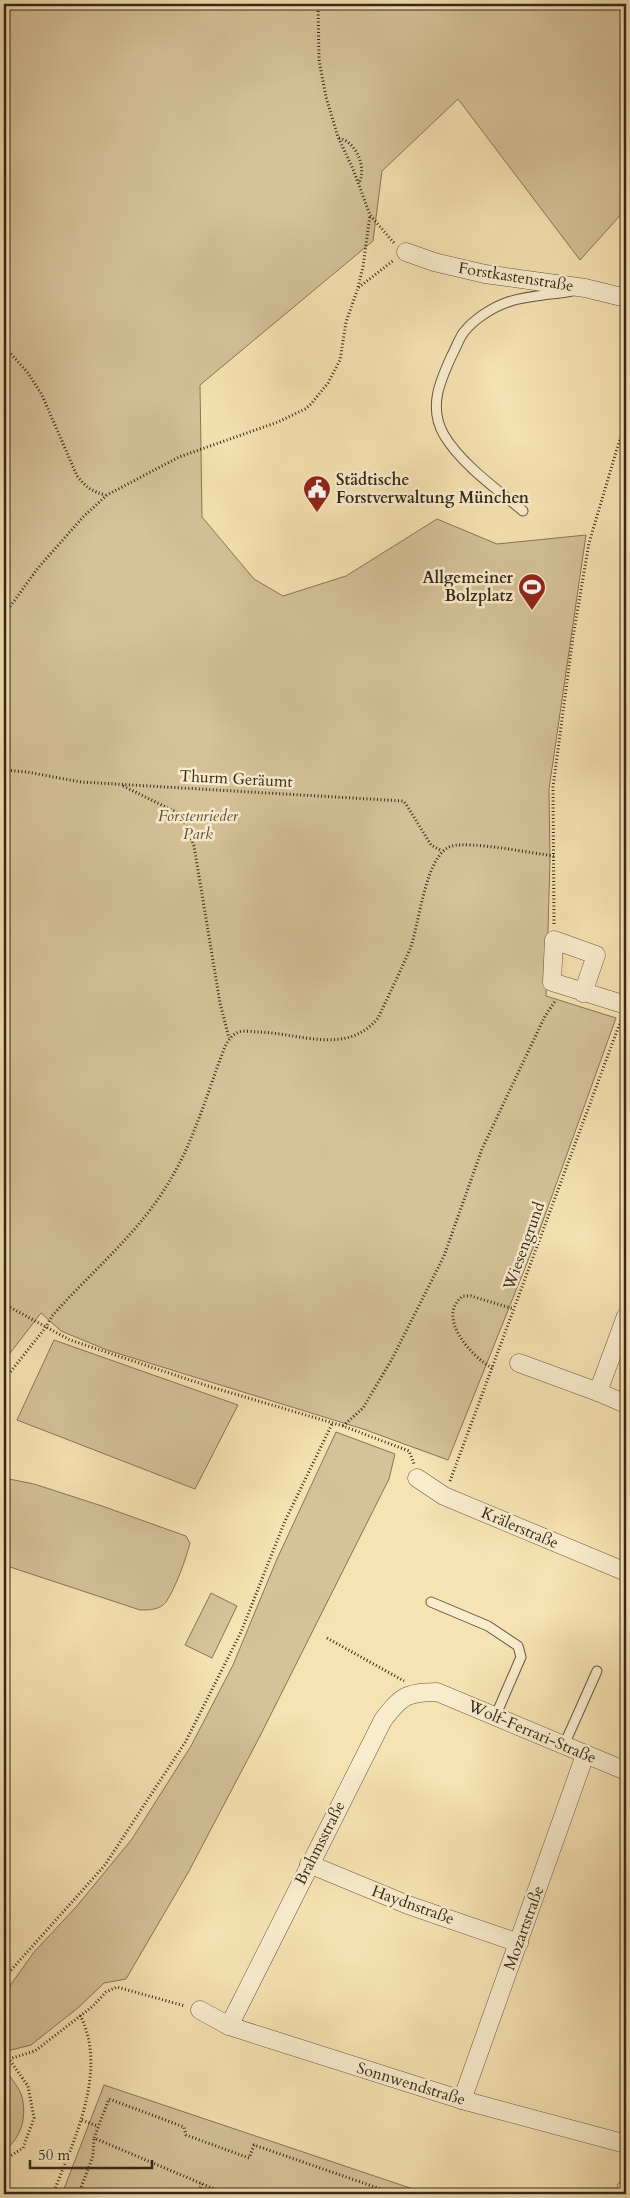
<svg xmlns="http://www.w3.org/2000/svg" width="630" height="2198" font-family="Cardo,serif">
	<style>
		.green { fill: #d5c298; stroke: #867558 }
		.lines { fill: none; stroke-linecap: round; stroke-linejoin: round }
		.lane-casing { stroke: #66563f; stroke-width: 11 }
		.street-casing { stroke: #66563f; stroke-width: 19 }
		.path { stroke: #362819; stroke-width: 3; stroke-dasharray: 1 2.5; stroke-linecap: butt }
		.lane { stroke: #f9eccd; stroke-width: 9 }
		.street { stroke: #f9eccd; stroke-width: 18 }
		.labels { text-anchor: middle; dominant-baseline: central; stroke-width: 5; stroke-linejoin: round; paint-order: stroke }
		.street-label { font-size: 16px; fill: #362819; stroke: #f9eccd }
		.poi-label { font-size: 16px; font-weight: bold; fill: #362819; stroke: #f9eccd; text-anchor: start }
		.park-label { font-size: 16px; font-style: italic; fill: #5e4e39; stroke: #f9eccd }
	</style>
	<rect width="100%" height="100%" fill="#f6e2b2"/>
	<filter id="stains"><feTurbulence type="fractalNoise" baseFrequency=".004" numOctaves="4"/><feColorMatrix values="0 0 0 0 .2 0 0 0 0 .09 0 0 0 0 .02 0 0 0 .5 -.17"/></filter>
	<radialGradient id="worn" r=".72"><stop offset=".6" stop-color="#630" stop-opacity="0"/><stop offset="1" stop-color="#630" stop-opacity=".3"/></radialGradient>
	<g class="green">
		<polygon points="4,4 626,4 626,209 580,260 458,99 382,171 373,241 200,385 202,517 254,579 283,596 346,576 437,519 497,544 586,535 549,789 550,861 546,996 616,1018 535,1243 448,1460 363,1429 107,1350 61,1331 41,1313 4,1361"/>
		<polygon points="54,1340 238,1405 195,1489 17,1420"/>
		<polygon points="336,1432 395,1454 389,1479 260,1736 189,1871 126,1979 104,1983 79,2007 31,2045 7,2051 4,2050 4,1994 34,1952 76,1907 132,1839 191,1746 233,1665 277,1559"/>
		<path d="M4 1478 34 1484 102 1506 186 1536 190 1543C186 1559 175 1589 166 1602 160 1610 149 1610 140 1610L4 1565Z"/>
		<polygon points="211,1593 237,1606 212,1658 185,1645"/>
		<path d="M4 2071 8 2073C12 2080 20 2089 22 2097 27 2118 21 2138 4 2151Z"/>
		<polygon points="104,2085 428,2194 62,2194"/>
	</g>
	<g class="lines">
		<g class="lane-casing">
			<g id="lane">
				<path d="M523 511C498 490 461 464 444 435 428 407 440 381 452 355 456 348 459 338 464 332 474 319 493 307 508 302 528 295 552 295 572 291"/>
				<polyline points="431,1602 488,1626 518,1646 521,1657 495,1717"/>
				<polyline points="564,1745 597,1671"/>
			</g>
		</g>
		<g class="street-casing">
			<g id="street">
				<polyline points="406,252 434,262 485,274 585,288 626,298"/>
				<polyline points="583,993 596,955 554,940 552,982 626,1005"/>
				<polyline points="519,1363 598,1392 626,1404"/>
				<polyline points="598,1392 626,1316"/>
				<polyline points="417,1478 444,1496 626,1572"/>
				<polyline points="309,1864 408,1905 519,1943"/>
				<polyline points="200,2010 229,2026 462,2100 626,2144"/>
				<path d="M229 2026 383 1720C401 1696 407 1692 437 1692L626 1771"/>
				<polyline points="462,2100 585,1755"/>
				<polyline points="625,2194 626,2189"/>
			</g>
		</g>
		<g class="path">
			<polyline points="318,4 319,60 326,97 338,137 353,169 370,215 394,243"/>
			<path d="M339 138C356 142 367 167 359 183"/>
			<polyline points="358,287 363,267 370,215"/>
			<path d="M4 346 28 373 42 395 77 476C86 487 92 492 106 495"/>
			<polyline points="4,615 38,568 83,517 107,495 179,457 278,422 305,409 311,404 328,383 340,360 346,322 358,288 394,260"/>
			<polyline points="4,770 27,772 81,782 403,801 406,804 431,845 442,851"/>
			<polyline points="123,786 182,815 194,846 220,1003 229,1038"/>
			<polyline points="554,924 553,787 573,637 589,543 619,442 626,426"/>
			<polyline points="4,1304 70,1340 211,1387 343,1426 409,1451 414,1464"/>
			<path d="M492 1368C472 1357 435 1317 463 1296H471L514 1309"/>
			<path d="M4 1380 46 1327 52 1316C91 1272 139 1233 169 1182 194 1141 207 1094 224 1049 227 1042 231 1035 239 1032 244 1030 252 1032 258 1032 300 1033 347 1056 378 1018 389 995 400 972 410 949 419 927 425 853 452 846 470 841 531 853 554 856"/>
			<polyline points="343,1426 363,1408 392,1359 444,1256 482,1149 545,1016 556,1000"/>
			<polyline points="450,1481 621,1020"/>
			<polyline points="327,1638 404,1681"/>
			<polyline points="4,1978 105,1865 186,1741 241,1632 285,1521 332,1424"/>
			<polyline points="4,2058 9,2059 28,2086 34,2118 23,2148 4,2160"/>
			<polyline points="9,2059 35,2051 93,2006 106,1992 117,1987 124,1989 185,2006"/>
			<polyline points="82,2120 97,2126"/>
			<path d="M53 2194C73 2142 109 2071 80 2015"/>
			<polyline points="90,2194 80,2190 93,2156 94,2138"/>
			<polyline points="197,2194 202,2184"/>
			<polyline points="226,2194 94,2138 109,2099 184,2127 186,2135 249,2158 254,2145 395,2194"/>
		</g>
		<use href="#lane" class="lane"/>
		<use href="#street" class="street"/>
	</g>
	<defs>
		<g id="civic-pin" transform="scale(1.4375)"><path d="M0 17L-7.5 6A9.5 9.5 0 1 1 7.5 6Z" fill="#8f2418" stroke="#f9eccd"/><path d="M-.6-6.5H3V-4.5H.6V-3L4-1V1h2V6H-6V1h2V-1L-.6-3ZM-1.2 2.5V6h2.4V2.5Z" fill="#fff"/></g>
		<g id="stadium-pin" transform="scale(1.4375)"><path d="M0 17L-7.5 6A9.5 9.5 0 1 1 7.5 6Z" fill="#8f2418" stroke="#f9eccd"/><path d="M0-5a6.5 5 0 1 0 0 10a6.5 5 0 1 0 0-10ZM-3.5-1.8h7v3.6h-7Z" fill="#fff"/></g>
	</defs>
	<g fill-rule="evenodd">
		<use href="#civic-pin" x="317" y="489"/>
		<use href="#stadium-pin" x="532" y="587"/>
	</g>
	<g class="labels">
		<g class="street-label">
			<text transform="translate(516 277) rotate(9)">Forstkastenstraße</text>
			<text transform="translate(236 779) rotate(3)">Thurm Geräumt</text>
			<text transform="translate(524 1246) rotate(-70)">Wiesengrund</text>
			<text transform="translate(520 1528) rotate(23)">Krälerstraße</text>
			<text transform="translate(532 1732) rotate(23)">Wolf-Ferrari-Straße</text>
			<text transform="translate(320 1843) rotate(-63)">Brahmsstraße</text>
			<text transform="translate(413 1905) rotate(20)">Haydnstraße</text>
			<text transform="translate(524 1928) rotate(-70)">Mozartstraße</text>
			<text transform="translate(411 2084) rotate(17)">Sonnwendstraße</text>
		</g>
		<g class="poi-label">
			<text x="336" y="480">Städtische<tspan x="336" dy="18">Forstverwaltung München</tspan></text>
			<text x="513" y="578" text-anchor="end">Allgemeiner<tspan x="513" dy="18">Bolzplatz</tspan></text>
		</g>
		<g class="park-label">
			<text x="198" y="816">Forstenrieder<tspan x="198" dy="18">Park</tspan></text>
		</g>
	</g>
	<rect width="630" height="2198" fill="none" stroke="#f6e2b2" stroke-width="20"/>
	<rect x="5" y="5" width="620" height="2188" fill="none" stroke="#362819" stroke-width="2.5"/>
	<rect x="10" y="10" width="610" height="2178" fill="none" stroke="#362819"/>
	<path d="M30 2160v8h122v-8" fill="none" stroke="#362819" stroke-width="2.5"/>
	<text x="38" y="2160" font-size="15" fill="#362819" stroke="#f9eccd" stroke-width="4" paint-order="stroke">50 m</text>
	<rect width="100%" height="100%" filter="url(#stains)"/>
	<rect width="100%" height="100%" fill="url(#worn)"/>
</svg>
